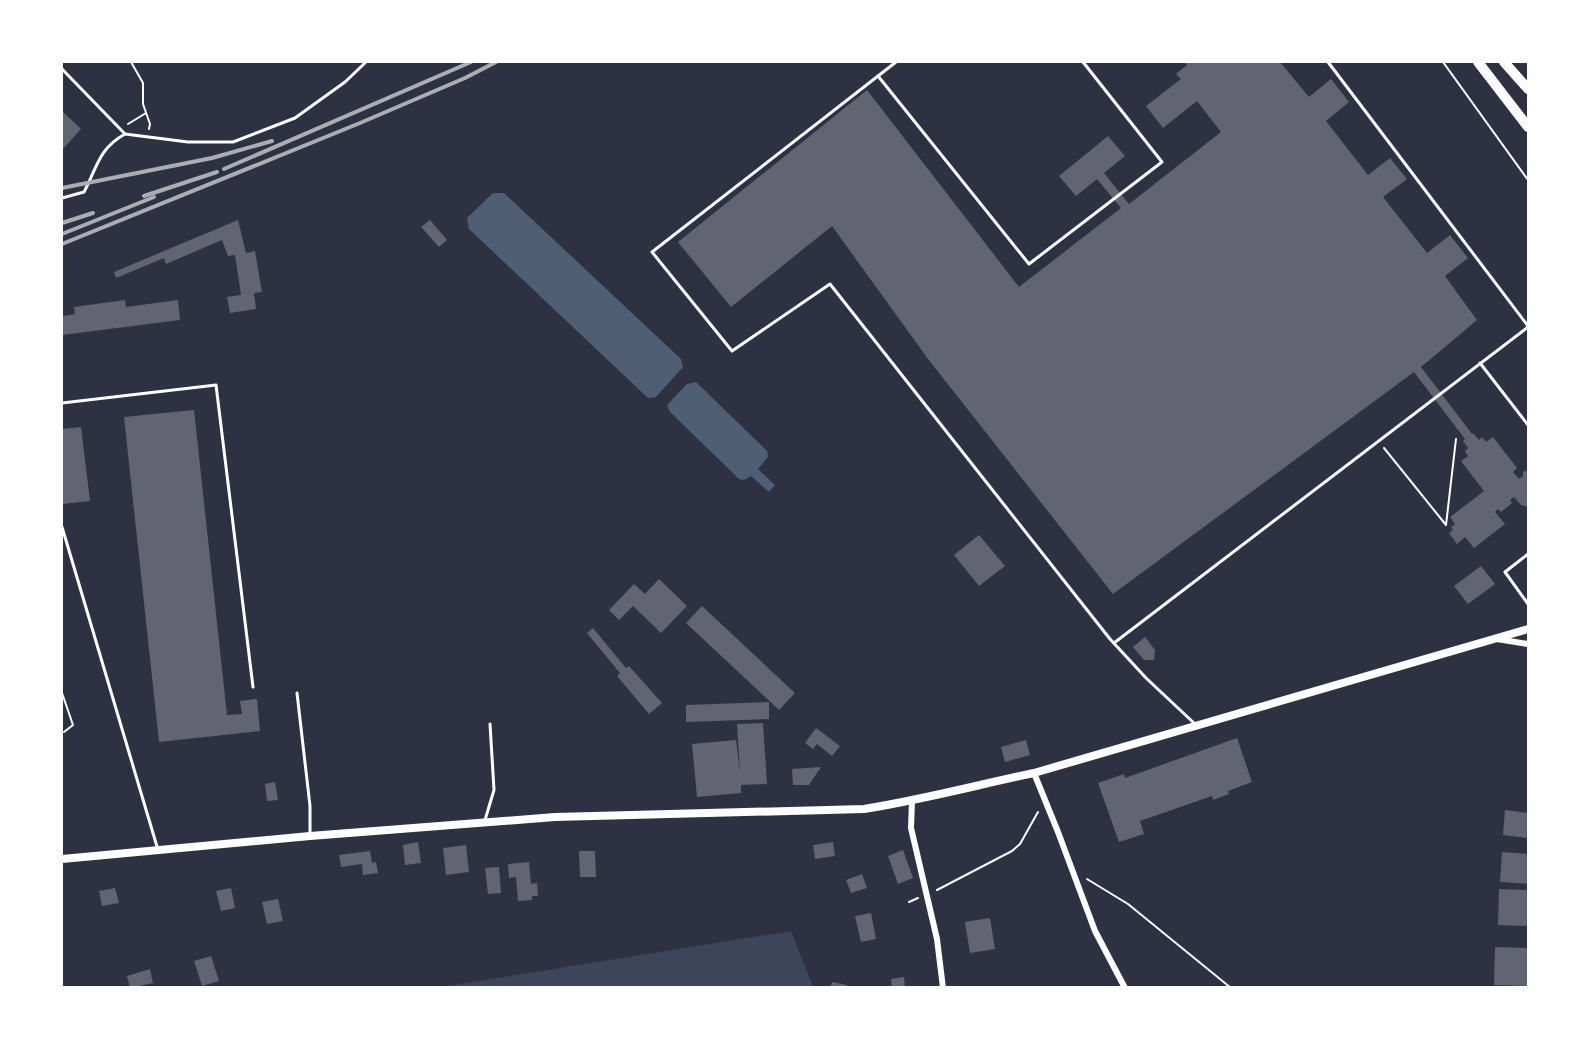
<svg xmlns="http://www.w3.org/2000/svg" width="1590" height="1049" font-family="'Open Sans',sans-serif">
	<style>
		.green { fill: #3c4559 }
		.water { fill: #4f5d75 }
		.building { fill: #626471 }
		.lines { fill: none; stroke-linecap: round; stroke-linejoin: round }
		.path { stroke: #fff; stroke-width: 2 }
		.service { stroke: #fff; stroke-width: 3 }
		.minor { stroke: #fff; stroke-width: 6 }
		.tertiary { stroke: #fff; stroke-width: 8 }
		.trunk { stroke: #fff; stroke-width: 10 }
		.rail { stroke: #abadb3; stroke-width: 4 }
	</style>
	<rect width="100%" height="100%" fill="#2d3142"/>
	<polygon class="green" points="791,931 813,987 441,987"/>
	<g class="water">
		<polygon points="493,193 504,193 681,359 683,367 656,397 648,398 469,229 467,218"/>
		<polygon points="696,382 767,451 768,457 758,469 775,485 769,492 751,476 744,480 739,479 670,412 667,405 687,384"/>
	</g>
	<g class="building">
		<polygon points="1184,62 1280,62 1309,97 1331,79 1349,102 1326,121 1368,175 1390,158 1407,179 1383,197 1427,253 1450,235 1468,258 1445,276 1477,320 1421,367 1472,434 1473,433 1479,440 1482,437 1486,442 1493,437 1517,468 1513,472 1519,479 1523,476 1523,472 1528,470 1528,509 1526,506 1521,505 1514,497 1510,500 1512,503 1501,512 1498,509 1495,512 1505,524 1474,548 1465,537 1457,544 1449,533 1453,530 1451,527 1455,524 1450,517 1484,491 1461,461 1468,456 1465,451 1468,448 1463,441 1465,439 1414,372 1113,594 928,359 832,226 731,307 678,242 867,90 1019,287 1121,208 1097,179 1076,196 1059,176 1108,136 1125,156 1104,173 1129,204 1221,132 1197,101 1163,128 1146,106 1181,79 1176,74 1187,65"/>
		<polygon points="62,111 81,129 62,150"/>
		<polygon points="238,220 246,253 255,251 262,292 254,293 256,309 230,313 227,297 241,295 235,255 228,256 222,240 166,264 164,258 116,278 114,272"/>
		<polygon points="430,220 447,240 439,247 421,227"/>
		<polygon points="125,300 126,307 178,300 180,320 62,335 62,316 75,314 74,307"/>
		<polygon points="194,410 227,715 242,714 240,701 257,699 260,731 159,742 124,417"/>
		<polygon points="81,427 90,501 63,504 62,429"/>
		<polygon points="979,535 1005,566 979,586 954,555"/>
		<polygon points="1481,566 1495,584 1468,604 1454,586"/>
		<polygon points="659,579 687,606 661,633 633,606 619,620 609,610 634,584 645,594"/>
		<polygon points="702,606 795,693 779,710 686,623"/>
		<polygon points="593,628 626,668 629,666 662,703 649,714 617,676 620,673 587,633"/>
		<polygon points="1145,637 1155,650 1154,660 1144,660 1133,647"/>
		<polygon points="769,702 769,719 686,722 686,705"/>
		<polygon points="763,723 767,784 741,785 741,793 697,797 692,744 736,740 740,771 737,724"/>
		<polygon points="816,728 840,746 832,756 817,744 813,749 805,743"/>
		<polygon points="1237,738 1252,782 1228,791 1229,794 1213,800 1212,796 1140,821 1144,834 1119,842 1098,783 1124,774 1125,778"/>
		<polygon points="1026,740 1030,755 1005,762 1001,747"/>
		<polygon points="821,767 809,785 793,785 792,769"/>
		<polygon points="275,782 278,800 267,801 265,784"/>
		<polygon points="1505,810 1528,813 1528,838 1503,835"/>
		<polygon points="418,842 421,863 405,865 403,845"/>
		<polygon points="833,842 835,856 815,859 813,845"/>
		<polygon points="466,845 469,872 446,875 443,848"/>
		<polygon points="903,850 913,878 898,884 888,856"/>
		<polygon points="370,851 372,863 376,862 378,873 363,875 362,864 341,867 339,855"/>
		<polygon points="579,851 595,851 596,877 580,877"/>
		<polygon points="1502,852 1528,854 1528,884 1500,882"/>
		<polygon points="529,862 531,884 537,883 538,896 532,896 532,900 518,901 516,877 509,878 508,864"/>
		<polygon points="499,867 501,893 488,894 485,868"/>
		<polygon points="862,874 867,888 851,893 846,880"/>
		<polygon points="115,888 119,903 102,906 99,891"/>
		<polygon points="231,888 235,908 221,911 216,891"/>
		<polygon points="1499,889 1528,890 1528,926 1498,925"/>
		<polygon points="278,899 283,921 267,924 262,902"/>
		<polygon points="871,913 876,939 861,942 855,916"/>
		<polygon points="990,918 995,949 970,953 965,922"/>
		<polygon points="1495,947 1528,948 1528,986 1494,985"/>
		<polygon points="211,956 219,981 202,986 194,961"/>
		<polygon points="150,969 153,983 130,988 127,976"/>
		<polygon points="904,977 905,988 892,988 891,979"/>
		<polygon points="832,982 847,985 847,988 830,988"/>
	</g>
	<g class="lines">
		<g class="path">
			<polyline points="131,62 143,83 143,104 150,124 149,129"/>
			<polyline points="1443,62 1528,180"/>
			<polyline points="128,124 146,113"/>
			<polyline points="1384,448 1446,525 1456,439"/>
			<polyline points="62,693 73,725 64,732"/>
			<polyline points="1087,879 1128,904 1231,988"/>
			<polyline points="937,890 1012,851 1020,844 1038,812"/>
			<polyline points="909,902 918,898"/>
		</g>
		<g class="service">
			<polyline points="896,62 652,252 732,351 830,284 1110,639 1146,678 1195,724"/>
			<polyline points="1328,62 1528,326"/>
			<polyline points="62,69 125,134 188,142 233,142 295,118 345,82 366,62"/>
			<polyline points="878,76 1029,264 1162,162 1083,62"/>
			<path d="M62 198 84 192C97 168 98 149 125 134"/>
			<polyline points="1480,363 1528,425"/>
			<polyline points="62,403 216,385 253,687"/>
			<polyline points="62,527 158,850"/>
			<polyline points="1528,554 1505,572 1528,604"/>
			<polyline points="1114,643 1528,327"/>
			<polyline points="297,693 310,806 310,834"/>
			<polyline points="485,820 494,790 490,724"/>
		</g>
		<g class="minor">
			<polyline points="1497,639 1528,644"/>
			<polyline points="1034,773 1058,832 1095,931 1125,988"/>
			<polyline points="912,801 911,828 937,939 943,988"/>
		</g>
		<path class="tertiary" d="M62 859 310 836 555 817 864 809C921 800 977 785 1034 773L1528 629"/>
		<g class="trunk">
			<polyline points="1478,62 1528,127"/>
			<polyline points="1504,62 1528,89"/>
		</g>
		<g class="rail">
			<polyline points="224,169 471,62"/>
			<polyline points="62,188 212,158 272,141"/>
			<polyline points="144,196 217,172"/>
			<polyline points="62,223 93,213"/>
			<polyline points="62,234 154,197"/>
			<polyline points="62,244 360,123 465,78 496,62"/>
		</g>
	</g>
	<rect width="1590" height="1049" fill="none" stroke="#ffffff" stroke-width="126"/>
</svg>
